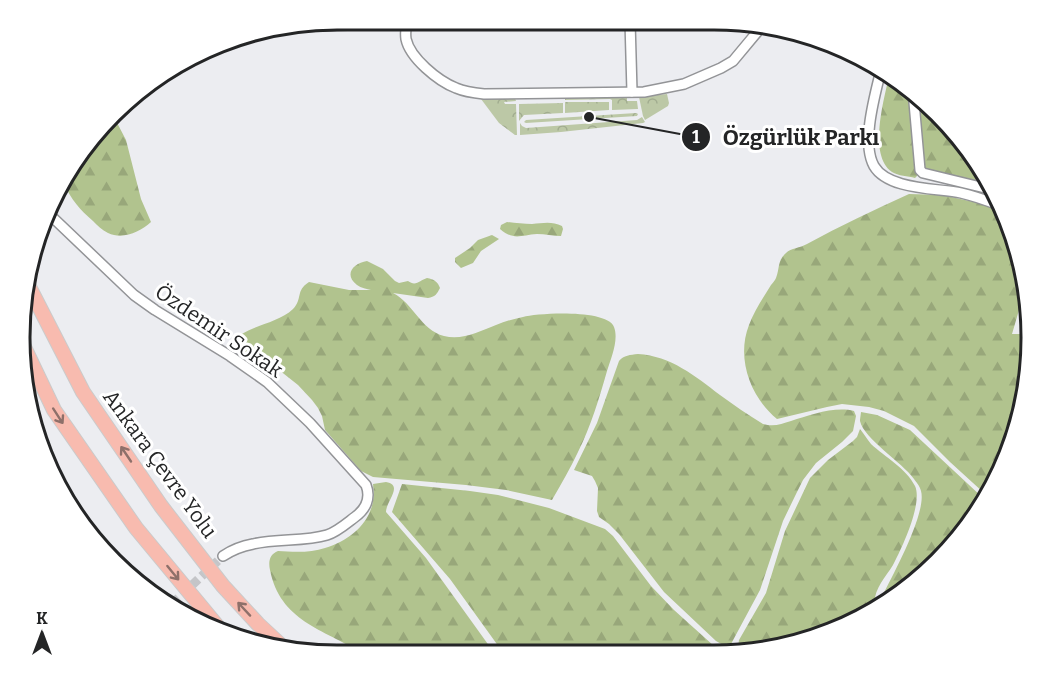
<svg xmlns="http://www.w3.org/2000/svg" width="1051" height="675" font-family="Bitter,serif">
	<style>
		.forest { fill: url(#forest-firs) }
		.park { fill: url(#park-crowns) }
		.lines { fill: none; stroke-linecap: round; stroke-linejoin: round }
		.minor-tunnel { stroke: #c4c5c8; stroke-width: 9; stroke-dasharray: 9 4.5; stroke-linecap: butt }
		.minor-casing { stroke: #939497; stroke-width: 12 }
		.highway-casing { stroke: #cacbcb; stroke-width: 16 }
		.minor { stroke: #fff; stroke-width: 9 }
		.highway { stroke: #f8bbaf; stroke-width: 14 }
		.oneway { stroke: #8e706a }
		.labels { text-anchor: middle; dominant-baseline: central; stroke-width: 6; stroke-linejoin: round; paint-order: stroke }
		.street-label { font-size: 21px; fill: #242526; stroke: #fff }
		.rim { fill: none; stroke: #242526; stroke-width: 3 }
		.leader { fill: none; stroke: #242526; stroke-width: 2 }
		.callout-dot { fill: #242526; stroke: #fff; stroke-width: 2 }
		.mark-label { font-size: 18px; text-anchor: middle; font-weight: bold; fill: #fff }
		.callout-label { font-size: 22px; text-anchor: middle; font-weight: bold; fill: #242526; stroke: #fff; stroke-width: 6; stroke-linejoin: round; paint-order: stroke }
	</style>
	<defs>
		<pattern id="forest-firs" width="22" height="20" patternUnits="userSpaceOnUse" patternTransform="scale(1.5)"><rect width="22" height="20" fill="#b1c38e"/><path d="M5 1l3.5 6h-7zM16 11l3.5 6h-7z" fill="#98a77a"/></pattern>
		<pattern id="park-crowns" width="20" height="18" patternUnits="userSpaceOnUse" patternTransform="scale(1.5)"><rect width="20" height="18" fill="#bcc8a6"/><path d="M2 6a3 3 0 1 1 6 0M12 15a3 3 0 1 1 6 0" fill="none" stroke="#a1ac8f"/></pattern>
	</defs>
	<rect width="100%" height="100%" fill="#ecedf1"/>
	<g class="forest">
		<path d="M889 76 909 89 917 176 915 178C908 176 898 176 892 172 868 155 884 100 889 76Z"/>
		<polygon points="917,94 923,98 982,176 983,184 928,171 925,168 923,162"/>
		<path d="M114 117 126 140 141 199 151 222C140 232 123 240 108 233 102 230 97 225 93 221 80 210 71 199 64 184L85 144Z"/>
		<path d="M909 194 942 195 983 204 1003 211 1024 293 1012 334H1023L1029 332 1015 439 984 493 950 462 914 426 884 411 869 407 842 404 827 407 777 419C750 397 736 358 749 325 754 311 763 298 771 285 773 283 775 280 776 278 780 268 777 261 786 253 791 248 800 248 807 244 840 226 874 210 909 194Z"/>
		<path d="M507 222C515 223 524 224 532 224 543 223 552 221 562 226L563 229 561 236C553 236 545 234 537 234 521 235 514 241 500 229L501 225Z"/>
		<polygon points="492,235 499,239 481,251 473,263 461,268 455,262 455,258 470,248 478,240"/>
		<path d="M367 261 383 269 395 281 399 283 408 281C416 287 420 280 427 278 434 279 438 282 440 288 437 294 435 297 428 298L393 293C413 303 421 330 444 336 462 341 480 331 496 325 505 321 514 319 523 317 538 313 607 309 614 327 619 340 611 358 607 371 599 399 591 426 578 452 570 469 561 484 552 500L506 490 466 485 373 477 361 471 325 430 322 416 318 408 312 400 298 385 274 366 236 347 231 343C246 325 276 325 293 309 303 299 295 291 309 282L349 290H371C367 289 361 288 357 285 343 274 354 263 367 261Z"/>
		<path d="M638 354C671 356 695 376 720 395 734 405 748 415 763 424 774 427 781 424 791 421 810 415 835 406 854 411L856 416 853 431 842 442 816 463 803 480 797 492 783 521 760 590 731 644 723 645 716 641 664 592 619 534 609 524 599 517 597 511 598 488 595 481 592 476 574 470 597 423 619 361C624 355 630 355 638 354Z"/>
		<path d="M861 412 877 415 910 430 982 497 953 547 883 600V595C893 574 927 513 921 491 920 486 916 482 914 479 902 462 864 439 860 421 860 419 861 413 861 412Z"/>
		<path d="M860 429C864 434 867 439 871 444 885 457 906 468 915 486 923 503 902 548 893 565 885 578 872 591 875 607L854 623 737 654 739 640 766 593 785 531 810 478 828 460 853 441 857 437Z"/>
		<path d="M386 482C404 485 386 501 386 512L426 558 495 654 362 653C323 629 280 621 270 570 268 561 270 554 278 551 293 552 311 553 325 548 355 539 378 516 373 484Z"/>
		<polygon points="402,484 470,491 498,495 549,508 605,529 613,536 651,586 674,610 724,655 504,654 450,579 392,512"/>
	</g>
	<g class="park">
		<polygon points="667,94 669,103 668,106 645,120 643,116 639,97"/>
		<polygon points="627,96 627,101 637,101 638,109 612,110 612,100 610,99 565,100 565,97"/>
		<polygon points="515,98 516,101 504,102 505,104 516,104 517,135 515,135 499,123 481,99"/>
		<polygon points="565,102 609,102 609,110 565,113"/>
		<polygon points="563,103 563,113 524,115 519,121 519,104"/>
		<polygon points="636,113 638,114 637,116 526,123 524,122 526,120"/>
		<polygon points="642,117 645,122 643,123 561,132 520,135 520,123 522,126 526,128 637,120"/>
	</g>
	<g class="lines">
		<polyline class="minor-tunnel" points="172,604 223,556"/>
		<g class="minor-casing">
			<g id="minor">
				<path d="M407 20C406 26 405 32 406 39 410 58 438 81 456 88 465 92 474 93 484 94L644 92 684 84 721 68 733 61 763 25"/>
				<polyline points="630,21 632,92"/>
				<polyline points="294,27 482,20"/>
				<path d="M881 70C875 95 861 143 874 166 888 190 937 188 961 193 975 196 988 201 1001 206"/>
				<polyline points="913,91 920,170 923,173 989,189 989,184"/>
				<path d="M48 213 134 295 155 310 230 356 267 382 310 423 366 485C371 498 366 509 355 517 347 523 337 532 327 535 304 542 277 538 253 544 242 546 232 550 223 556"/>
			</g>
		</g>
		<g class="highway-casing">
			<g id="highway">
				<polyline points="27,283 83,392 161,506 223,586 258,624 286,650"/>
				<polyline points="23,345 54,410 136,528 223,633"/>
			</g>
		</g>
		<use href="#minor" class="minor"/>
		<use href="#highway" class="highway"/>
	</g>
	<defs><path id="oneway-shaft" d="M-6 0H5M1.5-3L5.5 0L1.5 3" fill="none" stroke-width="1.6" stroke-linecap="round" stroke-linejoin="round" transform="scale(1.5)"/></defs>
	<g class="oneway">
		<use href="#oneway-shaft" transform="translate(58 416) rotate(57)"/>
		<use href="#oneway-shaft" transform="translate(126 454) rotate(-124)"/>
		<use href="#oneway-shaft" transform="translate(173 573) rotate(51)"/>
		<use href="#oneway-shaft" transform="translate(244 609) rotate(-133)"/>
	</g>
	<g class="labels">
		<g class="street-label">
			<text transform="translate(219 331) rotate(34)">Özdemir Sokak</text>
			<text transform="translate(160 464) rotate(54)">Ankara Çevre Yolu</text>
		</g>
	</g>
	<path d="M0 0H1051V675H0ZM337 30H714A307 307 0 0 1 1021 337V338A307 307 0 0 1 714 645H337A307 307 0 0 1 30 338V337A307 307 0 0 1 337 30Z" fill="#fff" fill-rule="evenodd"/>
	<path class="rim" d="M337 30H714A307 307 0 0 1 1021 337V338A307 307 0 0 1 714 645H337A307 307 0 0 1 30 338V337A307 307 0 0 1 337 30Z"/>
	<path class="leader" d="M589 117L696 137"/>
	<g class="callout-dot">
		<circle cx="589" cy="117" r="6"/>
		<circle cx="696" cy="137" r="15"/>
	</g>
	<g class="mark-label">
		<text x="696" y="143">1</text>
	</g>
	<g class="callout-label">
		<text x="801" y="145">Özgürlük Parkı</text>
	</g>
	<g transform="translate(42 633)" stroke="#ffffff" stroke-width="4.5" paint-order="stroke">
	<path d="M0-4.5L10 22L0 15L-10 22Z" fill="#242526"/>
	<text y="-9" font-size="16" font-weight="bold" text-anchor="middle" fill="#242526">K</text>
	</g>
</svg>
